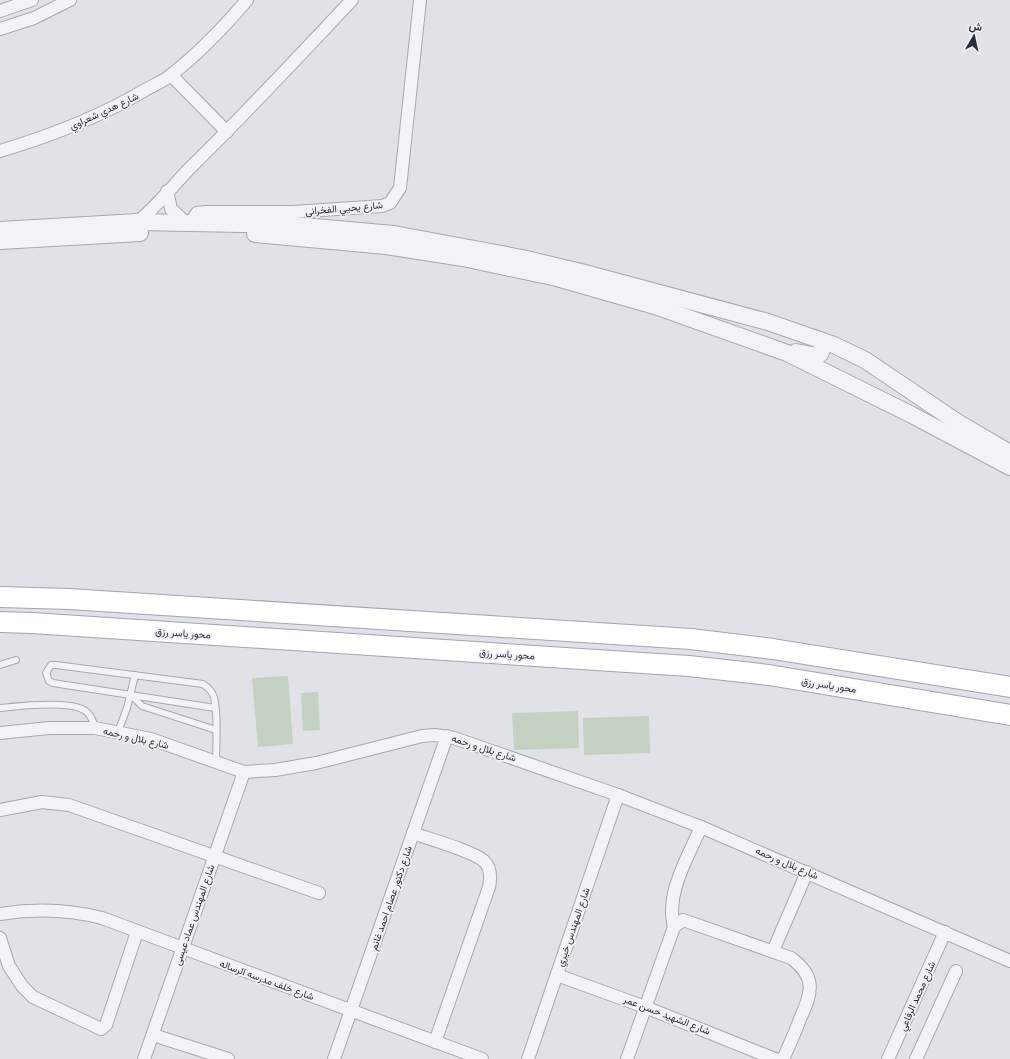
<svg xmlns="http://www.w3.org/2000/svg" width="1010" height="1059" font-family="'IBM Plex Sans',Vazirmatn,sans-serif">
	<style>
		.grass { fill: #c4d0c2 }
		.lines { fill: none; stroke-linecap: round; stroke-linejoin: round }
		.service-casing { stroke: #a6a9b1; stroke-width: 8 }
		.minor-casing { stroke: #a6a9b1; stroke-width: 14 }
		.tertiary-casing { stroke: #a6a9b1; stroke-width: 18 }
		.primary-casing { stroke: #a1a5b2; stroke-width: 22 }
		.service { stroke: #f2f3f6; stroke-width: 6 }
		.minor { stroke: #f2f3f6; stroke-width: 12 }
		.tertiary { stroke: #f2f3f6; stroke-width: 16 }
		.primary { stroke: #fff; stroke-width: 20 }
		.labels { text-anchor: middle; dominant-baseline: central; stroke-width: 3.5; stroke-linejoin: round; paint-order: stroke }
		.street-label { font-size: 10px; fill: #2a2f3d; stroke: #eff1f5 }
	</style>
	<rect width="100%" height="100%" fill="#e0e2e7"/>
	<g class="grass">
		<polygon points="288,676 293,744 258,747 252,678"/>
		<polygon points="318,692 320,730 303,731 301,693"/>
		<polygon points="578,711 579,748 514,750 512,713"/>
		<polygon points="649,716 650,753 584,755 583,718"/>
	</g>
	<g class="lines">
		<g class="service-casing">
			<g id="service">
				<polyline points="0,665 16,660"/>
				<polyline points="131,695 142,706 216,730"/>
				<path d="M0 708C18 706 66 701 82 709 90 712 93 720 95 728"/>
				<path d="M215 708 53 683 49 681 46 673 51 665H56L203 684C207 687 210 689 212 693 219 703 216 748 216 763"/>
				<polyline points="118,732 127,708 135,675"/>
			</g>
		</g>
		<g class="minor-casing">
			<g id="minor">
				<polyline points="0,11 32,0"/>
				<polyline points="0,29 34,18 70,0"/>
				<polyline points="171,75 227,132"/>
				<path d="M0 151C50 136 100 117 145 90 154 85 164 81 171 75 199 53 224 27 247 0"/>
				<polyline points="167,191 171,209 185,222"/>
				<path d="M137 222C157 207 174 184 192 166 247 112 299 56 352 0"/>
				<polyline points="191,222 197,213 205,212 293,212 382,206 390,203 400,188 420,0"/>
				<polyline points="0,733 49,728 95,728 151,739 244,772 275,770 316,763 422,736 435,735 454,738 618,795 701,827 1010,961"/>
				<polyline points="0,810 42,802 69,805 319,893"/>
				<path d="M413 833C429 839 473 851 484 861 491 868 491 878 489 887L435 1042"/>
				<path d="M0 914C36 908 67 909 102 918L482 1059"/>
				<path d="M674 927C665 894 688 857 701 827"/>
				<polyline points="0,938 9,966 22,986 33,997 101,1029 106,1025 137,932"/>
				<polyline points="773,951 807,872"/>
				<polyline points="557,975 645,1007 775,1059"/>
				<polyline points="153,1035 228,1059"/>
				<polyline points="144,1059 244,772"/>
				<polyline points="334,1059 447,736"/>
				<polyline points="528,1059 618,795"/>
				<path d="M627 1059 674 927 683 920 791 958C817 977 812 993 800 1019 795 1033 789 1046 783 1059"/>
				<polyline points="888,1059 945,932"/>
				<polyline points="916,1059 956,971"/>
			</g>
		</g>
		<g class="tertiary-casing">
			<g id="tertiary">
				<polyline points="0,230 137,222 292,225 394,234 522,258 581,272 768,322 834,345 865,360 957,422 1010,453"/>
				<polyline points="255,234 386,246 463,258 557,278 655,306 787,353 912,415 1010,467"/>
				<polyline points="0,241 140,233"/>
				<polyline points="796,352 817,356 820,354 823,347 820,340"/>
			</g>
		</g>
		<g class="primary-casing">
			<g id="primary">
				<polyline points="0,597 69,599 691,639 773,649 1010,687"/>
				<polyline points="0,622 32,623 689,666 769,675 1010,715"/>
			</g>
		</g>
		<use href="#service" class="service"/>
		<use href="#minor" class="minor"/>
		<use href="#tertiary" class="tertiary"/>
		<use href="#primary" class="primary"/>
	</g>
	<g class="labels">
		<g class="street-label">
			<text transform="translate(104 111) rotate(-25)">شارع هدي شعراوي</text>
			<text transform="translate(344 208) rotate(-5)">شارع يحيي الفخرانى</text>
			<text transform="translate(183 633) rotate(4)">محور ياسر رزق</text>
			<text transform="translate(507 654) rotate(4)">محور ياسر رزق</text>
			<text transform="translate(829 685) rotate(9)">محور ياسر رزق</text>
			<text transform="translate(136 738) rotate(13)">شارع بلال و رحمه</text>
			<text transform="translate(484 748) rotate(18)">شارع بلال و رحمه</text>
			<text transform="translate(787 863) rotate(23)">شارع بلال و رحمه</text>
			<text transform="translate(391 898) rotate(-71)">شارع دكتور عصام احمد غانم</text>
			<text transform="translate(194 915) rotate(-71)">شارع المهندس عماد عيسى</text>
			<text transform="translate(573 927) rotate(-71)">شارع المهندس خيري</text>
			<text transform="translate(267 980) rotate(20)">شارع خلف مدرسه الرساله</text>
			<text transform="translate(917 996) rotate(-66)">شارع محمد الرفاعي</text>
			<text transform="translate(667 1015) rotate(21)">شارع الشهيد حسن عمر</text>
		</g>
	</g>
	<g transform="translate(974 36) rotate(9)" stroke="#eff1f5" stroke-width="3" paint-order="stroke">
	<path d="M0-3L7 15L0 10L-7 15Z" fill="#2a2f3d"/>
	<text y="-6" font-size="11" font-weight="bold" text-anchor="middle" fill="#2a2f3d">ش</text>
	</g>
</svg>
